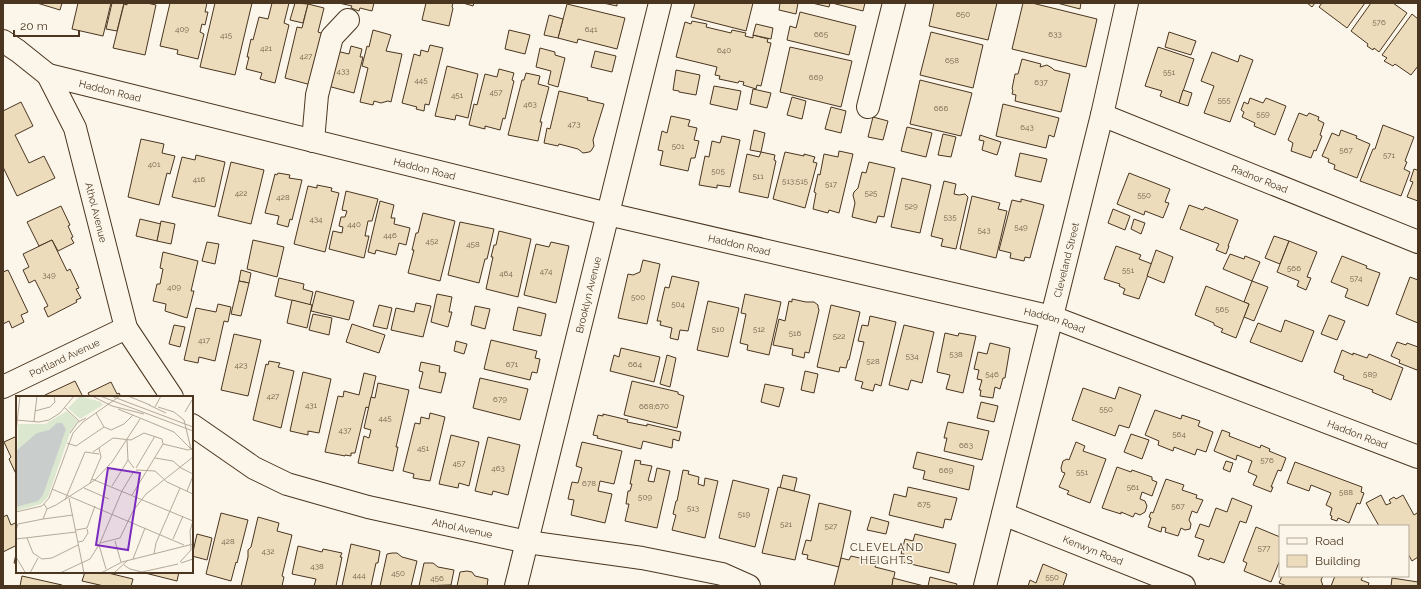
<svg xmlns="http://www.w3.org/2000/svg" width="1421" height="589" font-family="Raleway,sans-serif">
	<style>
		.building { fill: #ecdcbc; stroke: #4a3520 }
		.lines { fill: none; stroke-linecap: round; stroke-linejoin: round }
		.minor-casing { stroke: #4a3520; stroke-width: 24 }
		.minor { stroke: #fbf6e9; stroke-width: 22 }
		.labels { text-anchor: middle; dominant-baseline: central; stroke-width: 3; stroke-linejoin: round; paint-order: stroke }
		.number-label { font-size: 8px; fill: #725f47 }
		.street-label { font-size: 10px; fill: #4a3520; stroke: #fbf6e9 }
		.neighbourhood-label { font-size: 11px; letter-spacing: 1px; fill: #4a3520; stroke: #fbf6e9 }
		.inset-road { fill: none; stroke: #b4a999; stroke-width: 1 }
		.view { fill: #7b2cbf; fill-opacity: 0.15; stroke: #7b2cbf; stroke-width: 2 }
		.inset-edge { fill: none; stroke: #4a3520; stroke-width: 2 }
	</style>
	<rect width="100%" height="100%" fill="#fbf6e9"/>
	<g class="building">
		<polygon points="37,3 62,3 60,10"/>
		<polygon points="78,3 111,3 103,36 72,29"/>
		<polygon points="112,3 124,3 117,31 106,29"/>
		<polygon points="127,3 147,3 156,5 145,55 113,48 124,4 127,5"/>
		<polygon points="170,3 207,3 205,12 208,12 205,25 202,24 200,32 204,34 198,59 177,54 178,50 160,46"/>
		<polygon points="215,3 252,3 235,75 200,67"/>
		<polygon points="272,3 289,3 284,23 289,25 275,83 260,79 262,73 246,69 249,57 247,57 251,39 253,40 259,17 268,19"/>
		<polygon points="295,3 308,4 303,23 290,20"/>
		<polygon points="339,3 374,3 372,11 360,8 359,11 351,8 352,6"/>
		<polygon points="426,3 453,3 452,7 453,8 449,26 422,20"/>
		<polygon points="463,3 474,3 473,6"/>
		<polygon points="603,3 617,3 617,6"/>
		<polygon points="695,3 753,3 746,31 691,17"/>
		<polygon points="780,3 798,3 796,14 779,10"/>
		<polygon points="812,3 830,3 829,7"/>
		<polygon points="832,3 865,3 863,11"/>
		<polygon points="934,3 997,3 988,40 929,26"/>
		<polygon points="1023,3 1032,3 1097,19 1086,67 1012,49"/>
		<polygon points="1057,3 1081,3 1080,9"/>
		<polygon points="1307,3 1315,3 1312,7"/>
		<polygon points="1322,3 1365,3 1347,28 1319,7"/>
		<polygon points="1371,3 1393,3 1407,13 1379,52 1374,48 1373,50 1367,46 1368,44 1351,31"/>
		<polygon points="308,4 324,8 318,32 327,35 315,86 285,78 297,27 302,28"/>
		<polygon points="567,4 625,18 617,49 578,39 577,43 558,38"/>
		<polygon points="800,12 856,26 849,55 787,40 790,26 796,28"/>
		<polygon points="1412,14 1418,19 1418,66 1411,75 1395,64 1393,66 1384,61 1387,58 1382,55"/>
		<polygon points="549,15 563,19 558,38 544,35"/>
		<polygon points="692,21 707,24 706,27 731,33 732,30 746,33 745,36 753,38 753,35 768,39 767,42 771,43 761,86 757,85 756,89 743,85 744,82 739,81 738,83 719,79 720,76 715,75 717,67 676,57 685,22 691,24"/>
		<polygon points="756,24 773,28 771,39 753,35"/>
		<polygon points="373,30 391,35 386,51 402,54 391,102 388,101 381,103 374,101 373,105 360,102 368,68 362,66 367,46 369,47"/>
		<polygon points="509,30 530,35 525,54 505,49"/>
		<polygon points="931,32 983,45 973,88 920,75"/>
		<polygon points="1169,32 1196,41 1191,55 1165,47"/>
		<polygon points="430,45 443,48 429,105 425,104 424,111 416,109 417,107 402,103 414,54 420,56 421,50 428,52"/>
		<polygon points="351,46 362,49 360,57 363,57 354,93 324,85 332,50 349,54"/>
		<polygon points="790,47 852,61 841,107 780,92"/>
		<polygon points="1158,47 1194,59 1179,103 1160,96 1162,91 1145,86"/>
		<polygon points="540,48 555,52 555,55 565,58 558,87 548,84 551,71 536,67"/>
		<polygon points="595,51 616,56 612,72 591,67"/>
		<polygon points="1212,52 1238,62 1240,55 1253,60 1230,122 1204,113 1214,86 1201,81"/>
		<polygon points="1022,59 1041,64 1040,67 1047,65 1052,68 1054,70 1070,74 1061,112 1015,101 1016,95 1012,94 1013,90 1012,89 1015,74 1018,74"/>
		<polygon points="447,66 478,74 468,118 456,115 455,120 435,116"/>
		<polygon points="499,69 514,73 512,80 514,81 505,119 503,118 500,130 485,126 485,129 469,125 474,104 477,105 485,74 497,77"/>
		<polygon points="676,70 700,75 696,95 679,92 679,91 673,90"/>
		<polygon points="526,73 540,76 538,84 549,87 540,122 542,122 538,141 508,135 522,80 524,80"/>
		<polygon points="920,80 972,93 961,136 910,124"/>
		<polygon points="714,86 741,91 737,110 710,104"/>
		<polygon points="753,89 771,93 767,108 750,104"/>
		<polygon points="1183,90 1192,93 1188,106 1179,103"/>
		<polygon points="559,91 588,98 587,100 604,104 593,140 594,146 591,151 589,152 583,153 578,149 559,144 558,146 544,143 547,128 550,129"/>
		<polygon points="792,97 806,101 802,119 787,115"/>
		<polygon points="1250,98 1263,103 1266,98 1286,106 1275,135 1254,126 1255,123 1242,117 1244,112 1241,110 1244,102 1248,104"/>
		<polygon points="21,102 33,126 15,135 29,163 44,156 55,178 17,196 3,167 3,111"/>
		<polygon points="1003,104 1059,118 1054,137 1049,135 1046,148 996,136"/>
		<polygon points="831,107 846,111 841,133 825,129"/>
		<polygon points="1299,113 1307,116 1309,113 1319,117 1318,120 1324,123 1320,135 1322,136 1316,151 1314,150 1311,158 1291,151 1293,143 1288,140"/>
		<polygon points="671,116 690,120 688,126 697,128 694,140 699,141 695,158 691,158 688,171 660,165 663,151 658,150 662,131 667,133"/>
		<polygon points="873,117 888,121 883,140 868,137"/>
		<polygon points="1383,125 1414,137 1405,161 1407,162 1404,169 1410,172 1401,196 1360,181 1373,149 1375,149"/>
		<polygon points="907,127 932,133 926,157 901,151"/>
		<polygon points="754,130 765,133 761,152 750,150"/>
		<polygon points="1341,130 1357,136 1356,138 1370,144 1357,178 1334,169 1335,165 1328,162 1329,159 1322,156 1332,133 1339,136"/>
		<polygon points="943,134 956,137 951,157 938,155"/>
		<polygon points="980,135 1001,142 997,155 982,150 984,141 979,140"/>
		<polygon points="722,136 740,140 730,187 717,185 717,188 699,185 705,156 709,157 712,141 720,143"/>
		<polygon points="141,139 164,144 162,153 175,156 170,174 167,173 159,205 128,197"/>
		<polygon points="839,151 853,154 839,213 829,210 828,213 813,209 816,193 814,192 818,174 820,175 824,154 838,157"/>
		<polygon points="761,152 775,155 774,160 776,161 768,198 739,192 747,154 759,157"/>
		<polygon points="785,152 804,156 804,154 815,157 813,162 817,163 805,208 773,199"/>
		<polygon points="1020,153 1047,159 1041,182 1015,176"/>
		<polygon points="196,155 225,162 215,207 172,197 182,157 195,160"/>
		<polygon points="231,162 264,170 251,224 218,216"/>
		<polygon points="869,162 895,168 884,217 878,216 876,223 852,217 855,203 853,195 854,192 858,188 862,172 866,173"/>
		<polygon points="1414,169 1417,170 1418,169 1418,201 1407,197 1413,182 1410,181"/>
		<polygon points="278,173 290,175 289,178 302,180 292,220 290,219 288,227 277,224 279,216 265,213 275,174 277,175"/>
		<polygon points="1129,173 1170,189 1165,202 1169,203 1163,218 1145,211 1144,215 1117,204"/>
		<polygon points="902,178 931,185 920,233 891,227"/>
		<polygon points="944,181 956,184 954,194 959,195 965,194 968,197 956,249 941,246 943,239 931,236"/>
		<polygon points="317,185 332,188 331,191 339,193 325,252 294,244 308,186 317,188"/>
		<polygon points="346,191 378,199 372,221 368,221 365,236 369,236 364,258 329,249 333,231 342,233 343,227 339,226 341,217 345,217 347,211 342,210"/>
		<polygon points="972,196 1000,203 998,209 1007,211 996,258 960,249"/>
		<polygon points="1021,199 1044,205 1030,258 1025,257 1024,261 1010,258 1011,253 999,250 1012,200 1021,202"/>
		<polygon points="380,201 394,205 391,218 395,218 394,224 410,228 406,245 399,243 396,255 376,250 375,254 368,252"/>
		<polygon points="1189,205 1203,210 1205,207 1238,220 1228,246 1229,246 1226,254 1216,250 1219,244 1180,229"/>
		<polygon points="61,206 70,225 68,226 73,237 71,238 74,243 58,251 52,240 39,246 27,222"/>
		<polygon points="1113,209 1130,216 1125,230 1108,223"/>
		<polygon points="423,213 455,221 440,281 408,273 414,250 412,250 416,233 418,233"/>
		<polygon points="140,219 161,224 157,241 136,236"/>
		<polygon points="1134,219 1145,223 1141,234 1131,229"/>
		<polygon points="161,221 175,224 171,244 157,241"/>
		<polygon points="460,222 494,229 487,259 485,259 479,283 448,275"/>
		<polygon points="499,231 531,239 518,297 486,289 493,257 491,257 494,245 496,245"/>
		<polygon points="1274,236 1289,241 1280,264 1265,258"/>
		<polygon points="52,240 67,271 70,269 79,288 76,289 81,298 76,300 77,302 48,317 44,308 48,306 35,280 29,283 23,270 29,267 23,254"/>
		<polygon points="253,240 284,247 277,277 247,269"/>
		<polygon points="1289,241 1317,252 1307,277 1311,278 1306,290 1297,286 1299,281 1277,272"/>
		<polygon points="207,242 219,244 215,264 202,261"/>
		<polygon points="551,242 569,246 556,303 524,295 536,244 549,247"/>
		<polygon points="1116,246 1141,255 1139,259 1152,264 1139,299 1123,294 1125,289 1119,286 1120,284 1104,279"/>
		<polygon points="1156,250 1173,257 1164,283 1147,276"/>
		<polygon points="163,252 198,261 191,291 194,291 187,318 165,311 166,304 153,301 157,284 160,284 163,269 160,268"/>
		<polygon points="1230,254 1244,259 1245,256 1260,262 1252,281 1223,269"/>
		<polygon points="1342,256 1367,266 1366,268 1380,273 1368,306 1345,297 1348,289 1331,282"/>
		<polygon points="643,260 660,264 647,324 618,318 628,274 633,275 640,272"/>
		<polygon points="8,270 28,312 21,315 24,322 12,328 9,321 3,324 3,272"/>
		<polygon points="241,270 251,273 249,283 239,281"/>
		<polygon points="672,276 699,282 688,331 680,330 678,340 670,338 672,328 660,325 661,321 657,321 665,287 669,288"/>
		<polygon points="1410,277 1418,280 1418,323 1396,314"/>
		<polygon points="279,278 304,284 303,289 313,292 310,305 275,296"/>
		<polygon points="239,281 249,283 241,316 231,314"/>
		<polygon points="1252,281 1268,287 1254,321 1244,317 1249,304 1244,302"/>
		<polygon points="1206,286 1249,304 1236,338 1221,332 1223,329 1214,325 1214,323 1195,315"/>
		<polygon points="316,291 354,301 349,320 311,311"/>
		<polygon points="437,294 452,297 449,312 452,312 448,327 431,322"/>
		<polygon points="745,294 781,302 769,355 747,350 748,345 740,343 746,314 741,313"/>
		<polygon points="792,299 806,302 814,302 818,305 818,307 819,310 809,353 805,352 804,358 792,355 793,349 773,345 779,319 785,321 789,301 792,302"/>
		<polygon points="292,300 312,305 307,328 287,323"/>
		<polygon points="708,301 739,308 728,357 697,350"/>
		<polygon points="416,303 431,306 423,337 391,330 396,308 414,312"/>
		<polygon points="218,304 231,307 228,322 224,321 215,361 199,357 198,363 184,360 196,308 216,312"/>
		<polygon points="379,305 392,308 387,329 373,326"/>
		<polygon points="831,305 860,312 849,360 848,360 846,368 840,367 839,372 817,367"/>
		<polygon points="475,306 490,309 485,329 471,325"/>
		<polygon points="518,307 546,314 541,336 513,330"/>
		<polygon points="313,314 332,318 329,335 309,330"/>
		<polygon points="1329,315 1345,321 1337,340 1321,334"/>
		<polygon points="870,316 896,322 881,386 875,384 873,391 861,388 863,382 855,380 864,342 858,341 862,325 868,326"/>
		<polygon points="1285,320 1314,331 1302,362 1250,342 1258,323 1281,332"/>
		<polygon points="352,324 385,335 379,353 346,342"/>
		<polygon points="174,325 185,327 180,347 169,344"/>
		<polygon points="904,325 934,332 922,383 911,380 908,390 889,385"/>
		<polygon points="945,333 958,336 959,333 976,336 963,393 946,389 950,375 937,372"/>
		<polygon points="234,334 261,340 248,396 221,390"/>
		<polygon points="491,340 537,351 535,358 540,359 537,373 532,372 530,380 484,369"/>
		<polygon points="456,341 467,344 464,354 454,351"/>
		<polygon points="1397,342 1406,345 1407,343 1418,347 1418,367 1417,370 1399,363 1400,360 1391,356"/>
		<polygon points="990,343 1010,348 1005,378 1003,378 1000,389 995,387 993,398 980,396 981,390 979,390 982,380 977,379 979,370 974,369 978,352 987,354"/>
		<polygon points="621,348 660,357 654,382 610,371 614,355 619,357"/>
		<polygon points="1342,350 1353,355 1353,353 1367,358 1369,354 1403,368 1391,400 1372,392 1373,390 1343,379 1344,376 1334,372"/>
		<polygon points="667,355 676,358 670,387 660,384"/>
		<polygon points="269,361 280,363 278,367 294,371 281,428 253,420 266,364 268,365"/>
		<polygon points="421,362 440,366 439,372 446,373 441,393 419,388 423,372 419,371"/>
		<polygon points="805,371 818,374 814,393 801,390"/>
		<polygon points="303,372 331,379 319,433 308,431 308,435 290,431"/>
		<polygon points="364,373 376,376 369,408 366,407 355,453 351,453 351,456 345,455 345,456 325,452 338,396 343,397 344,391 359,395"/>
		<polygon points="480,378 528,389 520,420 473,408"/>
		<polygon points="75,381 83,397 46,397 45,395"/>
		<polygon points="632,381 678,392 678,394 684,396 677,428 624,415"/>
		<polygon points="111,382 117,394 119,393 121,397 90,397 88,393"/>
		<polygon points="378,383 409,390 396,447 398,447 393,471 358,463 364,436 369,438 371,430 364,428 371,397 375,398"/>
		<polygon points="765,384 784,388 779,407 761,402"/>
		<polygon points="1119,387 1141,395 1129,428 1119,425 1115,436 1072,420 1083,388 1115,399"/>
		<polygon points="981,402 998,406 994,422 977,418"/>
		<polygon points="1155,410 1181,419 1182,415 1200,421 1198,426 1213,432 1206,452 1197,449 1195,455 1174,447 1173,451 1158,445 1159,441 1145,435"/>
		<polygon points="430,413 445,417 430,481 413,478 414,474 403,471 415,423 420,424 421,417 429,419"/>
		<polygon points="603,414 628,420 627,422 647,426 647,424 681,432 679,441 673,439 672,448 643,441 641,449 597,438 598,436 593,435 598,415 603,416"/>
		<polygon points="948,422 989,431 982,460 944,451 947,438 944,438"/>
		<polygon points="1222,430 1230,433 1229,436 1260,448 1261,445 1270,449 1269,451 1286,458 1281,471 1278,470 1271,487 1273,487 1271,492 1253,485 1257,476 1248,472 1252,461 1237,455 1236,460 1214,451"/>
		<polygon points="1131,434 1149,440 1142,459 1124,452"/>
		<polygon points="451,435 479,442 469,486 459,483 458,488 439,484"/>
		<polygon points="17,436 17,476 9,459 11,457 4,442"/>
		<polygon points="488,437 520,445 508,495 493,491 492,495 475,491"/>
		<polygon points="582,442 622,451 614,484 600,481 598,491 612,494 605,523 571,515 574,500 568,499 572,482 578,483 582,468 576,466"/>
		<polygon points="1076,442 1085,446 1083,451 1106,459 1090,503 1067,494 1069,491 1059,487 1065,473 1062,472 1061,468 1063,461 1067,459 1069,460"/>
		<polygon points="917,452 974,466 969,490 923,479 925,471 913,468"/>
		<polygon points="635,460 641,461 640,464 652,466 648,481 654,482 657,468 670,471 657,528 625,521 629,504 626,504 628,491 630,491 632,484 630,484"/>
		<polygon points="1226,461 1233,463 1230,472 1223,469"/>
		<polygon points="1295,462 1362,487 1361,492 1364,493 1360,504 1357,503 1349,523 1338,518 1337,521 1331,519 1332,516 1330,515 1332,508 1326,505 1331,493 1311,485 1309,491 1287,483"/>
		<polygon points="1117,467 1131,472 1132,470 1152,477 1152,480 1157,482 1152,496 1142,492 1140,499 1145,501 1147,506 1145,512 1140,515 1135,513 1133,517 1121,512 1121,514 1102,508"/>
		<polygon points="683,470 689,471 688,474 699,477 698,484 704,486 705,478 718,481 705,538 672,530 676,515 673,514 676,501 677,501"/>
		<polygon points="783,475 797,478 794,491 780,488"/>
		<polygon points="1166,479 1184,485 1182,490 1197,495 1196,498 1203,500 1197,513 1192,511 1189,520 1191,524 1190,529 1185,530 1181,528 1178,536 1165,532 1166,528 1162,527 1161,532 1148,527 1151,518 1149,517 1151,512 1153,513"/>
		<polygon points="733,480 769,489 755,547 719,538"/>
		<polygon points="778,487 810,495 795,560 762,553"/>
		<polygon points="908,487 957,498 951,520 945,519 943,528 889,515 894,494 906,497"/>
		<polygon points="1381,495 1386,505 1391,503 1389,500 1394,497 1396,499 1403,495 1414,515 1417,513 1418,514 1418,557 1412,561 1408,554 1408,526 1379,526 1366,503"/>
		<polygon points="1232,498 1252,506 1246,523 1240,521 1224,563 1210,558 1209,560 1198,556 1204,540 1195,537 1200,524 1209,527 1216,508 1227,512"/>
		<polygon points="819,503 851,511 839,567 807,559 808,555 802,554 806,540 811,541"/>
		<polygon points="221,513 248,520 237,563 236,562 231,581 206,574"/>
		<polygon points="7,515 11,525 17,522 17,545 3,552 3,517"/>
		<polygon points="258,517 279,523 277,531 292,535 282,576 284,577 282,586 241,586 248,557 248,550 251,547"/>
		<polygon points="871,517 889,522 886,534 867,530"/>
		<polygon points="1256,527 1280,537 1280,560 1271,582 1244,571 1247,563 1243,561"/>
		<polygon points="197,534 212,538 207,560 192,556"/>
		<polygon points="915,534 956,544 949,573 902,562 904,554 901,554 905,539 913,541"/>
		<polygon points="351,544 380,551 378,563 376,563 371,586 342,586"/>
		<polygon points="298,546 322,552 323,549 342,553 340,557 342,557 336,586 314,586 316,579 292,574"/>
		<polygon points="17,550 17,564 14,563"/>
		<polygon points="392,553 397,553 402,557 417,561 411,586 380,586 387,554"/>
		<polygon points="851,556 877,562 875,567 895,572 892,586 834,586 841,558 849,560"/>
		<polygon points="424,563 433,563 438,567 454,570 451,585 419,586"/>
		<polygon points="1043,564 1067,574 1063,586 1028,586 1030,580 1036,583"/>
		<polygon points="467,571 472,572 475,576 488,579 487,586 457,586 460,572"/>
		<polygon points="85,572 104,572 133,579 131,586 104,586 82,581"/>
		<polygon points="141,572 179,572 177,581"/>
		<polygon points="22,576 62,585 61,586 20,586"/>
		<polygon points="1282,576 1323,576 1321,580 1323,586 1287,586 1279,583"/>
		<polygon points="1335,576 1371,576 1368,577 1363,576 1361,580 1369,583 1368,586 1331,586"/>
		<polygon points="930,577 957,584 956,586 928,586"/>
		<polygon points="893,578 924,586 892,586"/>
		<polygon points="1392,578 1418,582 1418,586 1391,586"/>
	</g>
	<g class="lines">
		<g class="minor-casing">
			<g id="minor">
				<path id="s1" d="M3 41 18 51 48 75 75 128 126 328 172 397"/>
				<path id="s2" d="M48 75 608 214 1052 317 1418 457"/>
				<polyline points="868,107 894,3"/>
				<path id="s3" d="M1102 115 1418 242"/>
				<polyline points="313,141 317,95 332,37 348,20"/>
				<path id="s4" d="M3 387 126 328"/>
				<path id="s5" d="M192 425 254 468 287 484 368 507 527 542 642 558 722 574 749 586"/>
				<path id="s6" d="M1003 514 1184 586"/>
				<path id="s7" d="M516 586 660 3"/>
				<path id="s8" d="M985 586 1102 115 1127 3"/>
			</g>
		</g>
		<use href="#minor" class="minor"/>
	</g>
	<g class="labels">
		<g class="number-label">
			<text x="963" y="14">650</text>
			<text x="1379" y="22">576</text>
			<text x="182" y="29">409</text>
			<text x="591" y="29">641</text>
			<text x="821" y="34">665</text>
			<text x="1055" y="34">633</text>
			<text x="226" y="35">415</text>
			<text x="266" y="48">421</text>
			<text x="724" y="50">640</text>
			<text x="306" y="56">427</text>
			<text x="952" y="60">658</text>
			<text x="343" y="71">433</text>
			<text x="1169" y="72">551</text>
			<text x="816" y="77">669</text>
			<text x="421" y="80">445</text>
			<text x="1041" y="82">637</text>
			<text x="496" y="92">457</text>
			<text x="457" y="95">451</text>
			<text x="1224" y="100">555</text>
			<text x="530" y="104">463</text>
			<text x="941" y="108">666</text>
			<text x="1263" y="114">559</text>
			<text x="574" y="124">473</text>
			<text x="1027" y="127">643</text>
			<text x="678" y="146">501</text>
			<text x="1346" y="150">567</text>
			<text x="1389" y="155">571</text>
			<text x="154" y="164">401</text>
			<text x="718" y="171">505</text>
			<text x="758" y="176">511</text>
			<text x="199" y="179">416</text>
			<text x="795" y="181">513;515</text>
			<text x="831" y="184">517</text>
			<text x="241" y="193">422</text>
			<text x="871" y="193">525</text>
			<text x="1144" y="195">550</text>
			<text x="283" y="197">428</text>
			<text x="911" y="206">529</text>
			<text x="950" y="217">535</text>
			<text x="316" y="219">434</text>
			<text x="354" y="224">440</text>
			<text x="1021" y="227">549</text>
			<text x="984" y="230">543</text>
			<text x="390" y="235">446</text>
			<text x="432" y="241">452</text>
			<text x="473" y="244">458</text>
			<text x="1294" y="268">566</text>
			<text x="1128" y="270">551</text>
			<text x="546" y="271">474</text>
			<text x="506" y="273">464</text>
			<text x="49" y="275">349</text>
			<text x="1356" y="278">574</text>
			<text x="174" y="287">409</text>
			<text x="638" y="297">500</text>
			<text x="678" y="304">504</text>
			<text x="1222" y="309">565</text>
			<text x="718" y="329">510</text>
			<text x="759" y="329">512</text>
			<text x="795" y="333">516</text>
			<text x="839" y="336">522</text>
			<text x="204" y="340">417</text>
			<text x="956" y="354">538</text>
			<text x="912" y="356">534</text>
			<text x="873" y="361">528</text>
			<text x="512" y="364">671</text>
			<text x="635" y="364">664</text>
			<text x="241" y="365">423</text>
			<text x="992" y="374">546</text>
			<text x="1370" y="374">589</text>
			<text x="273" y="396">427</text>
			<text x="500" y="399">679</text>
			<text x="311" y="405">431</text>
			<text x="654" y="406">668;670</text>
			<text x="1106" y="409">550</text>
			<text x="385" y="418">445</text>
			<text x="345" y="430">437</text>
			<text x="1179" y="434">564</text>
			<text x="966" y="445">663</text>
			<text x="423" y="448">451</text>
			<text x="1267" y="460">576</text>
			<text x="459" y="463">457</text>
			<text x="498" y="468">463</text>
			<text x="946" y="470">669</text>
			<text x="1082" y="472">551</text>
			<text x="589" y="483">678</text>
			<text x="1133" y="487">561</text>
			<text x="1346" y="492">588</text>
			<text x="645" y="497">509</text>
			<text x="924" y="504">675</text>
			<text x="1178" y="506">567</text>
			<text x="693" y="508">513</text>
			<text x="744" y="514">519</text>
			<text x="786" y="524">521</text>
			<text x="831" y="526">527</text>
			<text x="228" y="541">428</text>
			<text x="1264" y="548">577</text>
			<text x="268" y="551">432</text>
			<text x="317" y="566">438</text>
			<text x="398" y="573">450</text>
			<text x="359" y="575">444</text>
			<text x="1052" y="577">550</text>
			<text x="437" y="578">456</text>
		</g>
		<g class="street-label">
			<text stroke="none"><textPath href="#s2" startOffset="64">Haddon Road</textPath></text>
			<text stroke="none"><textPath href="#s2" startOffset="388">Haddon Road</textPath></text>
			<text stroke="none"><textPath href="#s3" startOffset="170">Radnor Road</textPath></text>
			<text stroke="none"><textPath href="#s1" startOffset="203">Athol Avenue</textPath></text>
			<text stroke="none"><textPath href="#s2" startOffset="712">Haddon Road</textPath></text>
			<text stroke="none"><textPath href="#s8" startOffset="336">Cleveland Street</textPath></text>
			<text stroke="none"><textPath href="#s7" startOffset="300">Brooklyn Avenue</textPath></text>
			<text stroke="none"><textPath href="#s2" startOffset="1036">Haddon Road</textPath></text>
			<text stroke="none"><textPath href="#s4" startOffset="68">Portland Avenue</textPath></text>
			<text stroke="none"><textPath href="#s2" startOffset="1360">Haddon Road</textPath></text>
			<text stroke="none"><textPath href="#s5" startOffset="293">Athol Avenue</textPath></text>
			<text stroke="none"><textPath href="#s6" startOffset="97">Kenwyn Road</textPath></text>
		</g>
		<g class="neighbourhood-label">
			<text x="887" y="547">CLEVELAND<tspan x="887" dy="13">HEIGHTS</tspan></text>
		</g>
	</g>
	<g transform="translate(16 396)">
		<rect width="177" height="177" fill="#fbf6e9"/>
		<path d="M64 0 85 6 87 9 64 23 52 12ZM51 15 62 25 55 34 32 101 25 108 0 115 2 28H29Z" fill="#dce7d0"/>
		<path d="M41 27H46L50 33 27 99 22 105 0 111V55L21 37 33 34Z" fill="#c9cecd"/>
		<path class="inset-road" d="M76 0 96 10M84 0 177 35M95 0 177 31M112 0 134 9M133 9 150 17M96 10 128 18M139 11 145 0M142 11 158 16 168 24 175 53M49 12 63 25M102 13 158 36 177 55M19 15 34 11 39 6 38 0M169 16 176 4M80 17 88 31 95 34 108 28 117 19M0 24 23 26 33 24 44 17 58 0M18 25 21 0M0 36 4 0M54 37 62 26 70 22M111 44 112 64 118 72M51 47 60 50 88 31M77 56 97 42 115 44 128 37 146 43 147 48 172 54 177 52M139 62 157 65 165 72 177 78M120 72 139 40M120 74 139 75 151 86 177 98M76 83 177 125M74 87 85 61 83 52M96 90 112 64M68 92 93 103M36 93 168 149M171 95 177 80M116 99 147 48M53 102 68 177M49 104 69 56 83 58M28 108 31 113 40 109 79 84 96 66 124 23M0 116 26 110 33 102 57 37 67 26 104 0M27 123 57 119M0 134 2 128 27 123 31 113M60 134 71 132 79 110M11 142 17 157 26 163 36 162 62 149M0 143 60 136M157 143 167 120M99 145 105 166M62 146 67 145 72 137 71 133M84 147 106 95 118 75M83 149 90 173M138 158 140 147 164 92M0 161 9 176M117 163 129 132M164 166 175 154 174 135 177 125M165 167 177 163M108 169 114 173 126 176 162 168M14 177 22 162M44 177 74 163 84 147 104 142 117 115 130 98 177 61M85 177 106 166 177 148M98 177 112 164"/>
		<path class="view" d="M92 72 124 77 112 154 80 149Z"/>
		<rect width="177" height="177" class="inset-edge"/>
	</g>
	<rect width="1421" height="589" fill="none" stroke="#4a3520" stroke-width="8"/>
	<rect x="1279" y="525" width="130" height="52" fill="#fbf6e9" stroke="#b4a999"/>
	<rect x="1287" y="538" width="20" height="6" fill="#fbf6e9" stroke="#b4a999"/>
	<text x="1315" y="545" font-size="12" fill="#4a3520">Road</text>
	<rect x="1287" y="555" width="20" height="12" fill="#ecdcbc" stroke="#b4a999"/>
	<text x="1315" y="565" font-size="12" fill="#4a3520">Building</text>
	<path d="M14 30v6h65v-6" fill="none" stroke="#4a3520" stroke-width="2"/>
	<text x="20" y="30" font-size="12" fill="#4a3520" stroke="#fbf6e9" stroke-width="3" paint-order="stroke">20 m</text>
</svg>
